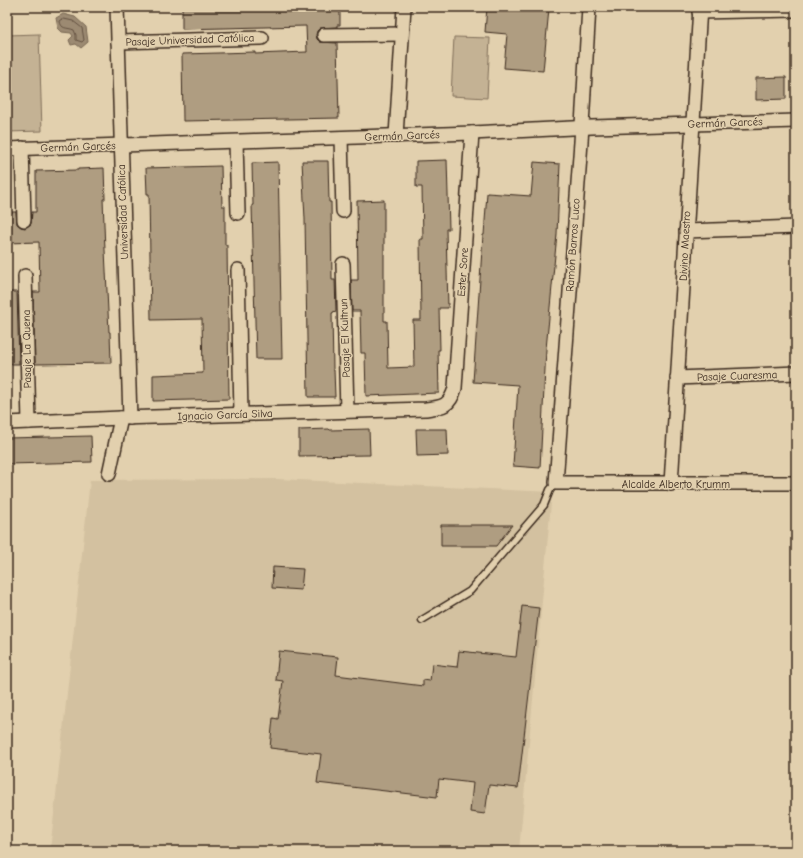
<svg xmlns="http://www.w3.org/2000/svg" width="803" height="858" font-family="'Comic Neue',sans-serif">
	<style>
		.built { fill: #d3c1a0 }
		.green { fill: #c4b294; stroke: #806e59 }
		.water { fill: #9c8a72; stroke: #756450 }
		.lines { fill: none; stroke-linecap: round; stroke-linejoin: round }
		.shore { stroke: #625040; stroke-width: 1 }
		.building { fill: #af9d81; stroke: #3b2a1e }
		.lane-casing { stroke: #3b2a1e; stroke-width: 9 }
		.street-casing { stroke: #3b2a1e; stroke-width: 16 }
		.lane { stroke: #e2d0ae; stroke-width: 6 }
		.street { stroke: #e2d0ae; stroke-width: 13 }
		.labels { text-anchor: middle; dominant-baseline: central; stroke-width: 3; stroke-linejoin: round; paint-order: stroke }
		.street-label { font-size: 11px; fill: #3b2a1e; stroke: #e2d0ae }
	</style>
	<rect width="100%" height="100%" fill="#e2d0ae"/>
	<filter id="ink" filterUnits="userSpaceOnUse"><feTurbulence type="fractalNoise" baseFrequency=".025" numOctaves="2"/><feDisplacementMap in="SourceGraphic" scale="8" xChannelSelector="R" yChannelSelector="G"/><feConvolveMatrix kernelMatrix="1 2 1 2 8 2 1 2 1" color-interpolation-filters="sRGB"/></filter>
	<g filter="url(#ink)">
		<polygon class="built" points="277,479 552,492 519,851 50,851 90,480"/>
		<g class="green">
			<polygon points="39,34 42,131 7,132 7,35"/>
			<polygon points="454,37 490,38 487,98 451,96"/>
		</g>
		<polygon class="water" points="63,14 75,17 86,27 88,42 81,48 76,44 71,45 69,40 73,36 71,33 62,32 58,28 56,18"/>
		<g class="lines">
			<path class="shore" d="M64 19 73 21 82 28 84 40 82 42 76 40V35L74 30C67 27 61 30 60 21Z"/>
		</g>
		<g class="building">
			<polygon points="182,7 340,7 340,25 337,25 337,27 320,28 317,31 316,35 317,39 320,42 337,43 339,118 183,121 182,54 255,52 255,54 307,52 306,26 182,29"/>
			<polygon points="487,7 524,7 549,9 543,71 504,68 507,34 485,32"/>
			<polygon points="786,77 786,99 756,100 756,78"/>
			<polygon points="447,160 449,229 446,229 448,308 439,308 440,350 438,350 439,393 366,396 365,353 361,353 360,311 352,311 351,280 358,280 357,201 384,200 384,321 387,321 388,368 414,367 413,320 421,320 420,239 423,239 422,187 416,187 416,161"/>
			<polygon points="302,161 328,161 329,202 331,202 332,280 335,280 336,311 333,312 333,313 332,313 333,370 334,370 335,397 308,397 305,219"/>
			<polygon points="278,162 282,359 256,359 252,205 253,205 252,163"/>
			<polygon points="534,162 560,164 557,234 546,349 540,468 513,466 518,385 473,382 483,235 484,235 487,193 531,196"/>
			<polygon points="221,166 222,206 225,206 225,245 227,245 229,399 153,401 153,375 203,373 202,319 151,320 149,194 147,194 146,168"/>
			<polygon points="104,168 105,199 103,199 105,250 109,332 110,332 111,363 35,364 33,292 40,292 39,242 7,243 7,212 16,212 17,224 21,227 25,228 31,224 32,212 36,212 36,171 78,170 78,169"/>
			<polygon points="7,292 17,292 19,364 7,364"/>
			<polygon points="329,429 330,430 369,429 370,455 299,456 299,430"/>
			<polygon points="416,429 447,429 448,455 417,456"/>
			<polygon points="91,436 92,462 7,464 7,438"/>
			<polygon points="441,525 512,525 496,546 441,546"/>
			<polygon points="273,567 303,569 301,590 272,588"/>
			<polygon points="522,606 539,608 518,788 489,785 485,814 470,812 473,783 439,779 437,797 317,783 321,754 270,748 273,718 278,719 283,681 276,680 279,651 338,657 336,675 423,686 423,680 430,681 432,664 457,667 459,651 516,657"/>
		</g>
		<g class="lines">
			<g class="lane-casing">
				<polyline id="lane" points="422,620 470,591 544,505 550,490 556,483"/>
			</g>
			<g class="street-casing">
				<g id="street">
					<polyline points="117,7 130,418"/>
					<polyline points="589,7 581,142 556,483 796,483"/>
					<polyline points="699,12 796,10"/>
					<polyline points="324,35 402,34"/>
					<polyline points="118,42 262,38"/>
					<polyline points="396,136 404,7"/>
					<polyline points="341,138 343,211"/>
					<polyline points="236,142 238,213"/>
					<polyline points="22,148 24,220"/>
					<polyline points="7,149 472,133 592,127 796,121"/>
					<polyline points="686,231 796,227"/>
					<polyline points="343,264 347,411"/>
					<polyline points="238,270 241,414"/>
					<polyline points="25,276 29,422"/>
					<polyline points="677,378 796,373"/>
					<path d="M7 423 121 418 426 409C443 407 450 406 455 388L472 133"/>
					<polyline points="109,474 121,418"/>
					<polyline points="671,484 700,7"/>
				</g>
			</g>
			<use href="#lane" class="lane"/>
			<use href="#street" class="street"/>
		</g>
	</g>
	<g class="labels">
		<g class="street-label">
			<text transform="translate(190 40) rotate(-2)">Pasaje Universidad Católica</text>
			<text transform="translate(725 123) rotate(-2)">Germán Garcés</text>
			<text transform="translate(402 136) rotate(-2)">Germán Garcés</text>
			<text transform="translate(78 147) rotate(-2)">Germán Garcés</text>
			<text transform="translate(123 212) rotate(-92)">Universidad Católica</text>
			<text transform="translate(573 245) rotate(-86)">Ramón Barros Luco</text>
			<text transform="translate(685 246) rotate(-87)">Divino Maestro</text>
			<text transform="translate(463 272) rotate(-86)">Ester Sore</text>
			<text transform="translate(345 338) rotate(-92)">Pasaje El Kultrun</text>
			<text transform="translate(27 349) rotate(-91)">Pasaje La Quena</text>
			<text transform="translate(737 376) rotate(-2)">Pasaje Cuaresma</text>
			<text transform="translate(225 415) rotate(-2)">Ignacio García Silva</text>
			<text x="676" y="484">Alcalde Alberto Krumm</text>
		</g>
	</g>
	<rect width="803" height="858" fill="none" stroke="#e2d0ae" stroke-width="24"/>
	<rect x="12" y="12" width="779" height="834" fill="none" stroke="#3b2a1e" stroke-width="1.5" filter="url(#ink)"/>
</svg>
